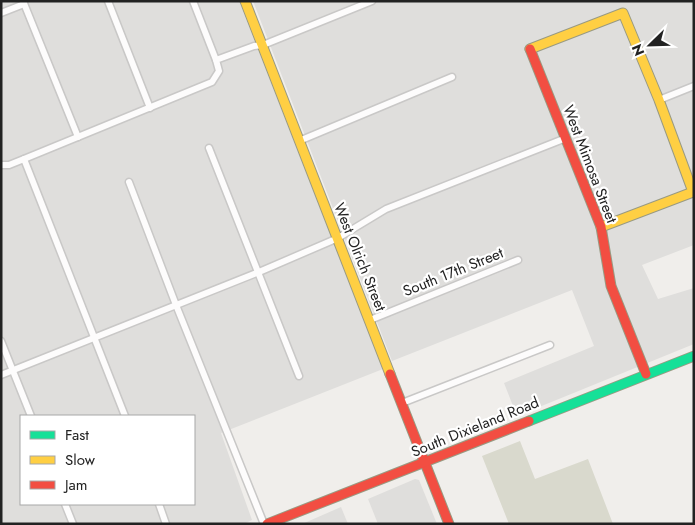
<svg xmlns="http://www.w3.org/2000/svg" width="695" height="525" font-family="Jost,sans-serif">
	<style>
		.residential { fill: #dfdedc; fill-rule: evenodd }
		.construction { fill: #d9d9cd }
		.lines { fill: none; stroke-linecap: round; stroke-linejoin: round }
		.street-casing { stroke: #c9c8c7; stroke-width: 9 }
		.fast-casing { stroke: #999a82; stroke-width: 11 }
		.slow-casing { stroke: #999a82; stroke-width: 11 }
		.jam-casing { stroke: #999a82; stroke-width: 11 }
		.street { stroke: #fdfcfc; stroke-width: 6 }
		.fast { stroke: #16e098; stroke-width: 9 }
		.slow { stroke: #ffcf43; stroke-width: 9 }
		.jam { stroke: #f24e42; stroke-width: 9 }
		.labels { text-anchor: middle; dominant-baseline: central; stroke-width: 4.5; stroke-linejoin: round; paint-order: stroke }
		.street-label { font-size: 15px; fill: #222; stroke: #fff }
	</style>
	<rect width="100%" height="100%" fill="#f0eeeb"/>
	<g class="residential">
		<path d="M1 1H239L383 369 221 433 252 520 244 524H1ZM21 416H194V504H21Z"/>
		<polygon points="253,1 694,1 694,245 642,265 658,299 694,288 694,344 517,416 504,383 594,346 572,290 392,361"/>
		<polygon points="415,479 419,480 437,524 378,524 368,499"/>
		<polygon points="341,507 348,524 302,524"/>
	</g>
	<polygon class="construction" points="520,441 535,479 588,459 613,524 509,524 482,456"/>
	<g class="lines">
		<g class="street-casing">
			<g id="street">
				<polyline points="23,1 78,137"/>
				<polyline points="108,1 150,108"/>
				<polyline points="193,1 216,60"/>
				<polyline points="1,13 24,4"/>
				<polyline points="659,100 694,86"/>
				<polyline points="299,141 452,77"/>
				<polyline points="209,148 299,376"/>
				<polyline points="24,159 125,416"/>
				<polyline points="1,165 9,165 24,159 212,82 219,71 216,60 254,46 263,45 372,1"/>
				<polyline points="129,182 176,305 264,524"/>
				<polyline points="370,320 518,260"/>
				<polyline points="1,341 31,416"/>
				<polyline points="1,375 259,272 338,238 386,209 566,138"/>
				<polyline points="402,403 550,345"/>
				<polyline points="65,504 73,524"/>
				<polyline points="159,504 166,524"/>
			</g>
		</g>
		<g class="fast-casing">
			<polyline id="fast" points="529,421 694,356"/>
		</g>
		<g class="slow-casing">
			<g id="slow">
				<polyline points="245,1 390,374"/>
				<polyline points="530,49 623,13 659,100 693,192 601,227"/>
			</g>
		</g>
		<g class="jam-casing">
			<g id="jam">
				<polyline points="530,49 601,227 611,286 646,374"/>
				<polyline points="390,374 449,524"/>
				<polyline points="267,524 529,421"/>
			</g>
		</g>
		<use href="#street" class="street"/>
		<use href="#fast" class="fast"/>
		<use href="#slow" class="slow"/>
		<use href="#jam" class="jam"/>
	</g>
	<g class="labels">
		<g class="street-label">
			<text transform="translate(590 164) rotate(69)">West Mimosa Street</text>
			<text transform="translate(360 257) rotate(68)">West Olrich Street</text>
			<text transform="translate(453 272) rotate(-22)">South 17th Street</text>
			<text transform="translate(475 427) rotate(-22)">South Dixieland Road</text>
		</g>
	</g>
	<rect width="695" height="525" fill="none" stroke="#222222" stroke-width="5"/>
	<rect x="20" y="415" width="175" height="90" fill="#ffffff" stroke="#a7a7a7"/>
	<rect x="30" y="431" width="25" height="8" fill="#16e098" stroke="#a7a7a7"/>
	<text x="65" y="440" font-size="15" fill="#222222">Fast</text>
	<rect x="30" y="456" width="25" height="8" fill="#ffcf43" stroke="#a7a7a7"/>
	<text x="65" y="465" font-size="15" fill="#222222">Slow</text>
	<rect x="30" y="481" width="25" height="8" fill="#f24e42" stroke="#a7a7a7"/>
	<text x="65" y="490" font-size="15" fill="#222222">Jam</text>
	<g transform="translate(650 45) rotate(247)" stroke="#ffffff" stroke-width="4" paint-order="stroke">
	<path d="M0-4L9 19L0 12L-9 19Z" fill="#222222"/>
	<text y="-8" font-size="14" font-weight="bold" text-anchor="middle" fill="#222222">N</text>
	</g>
</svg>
